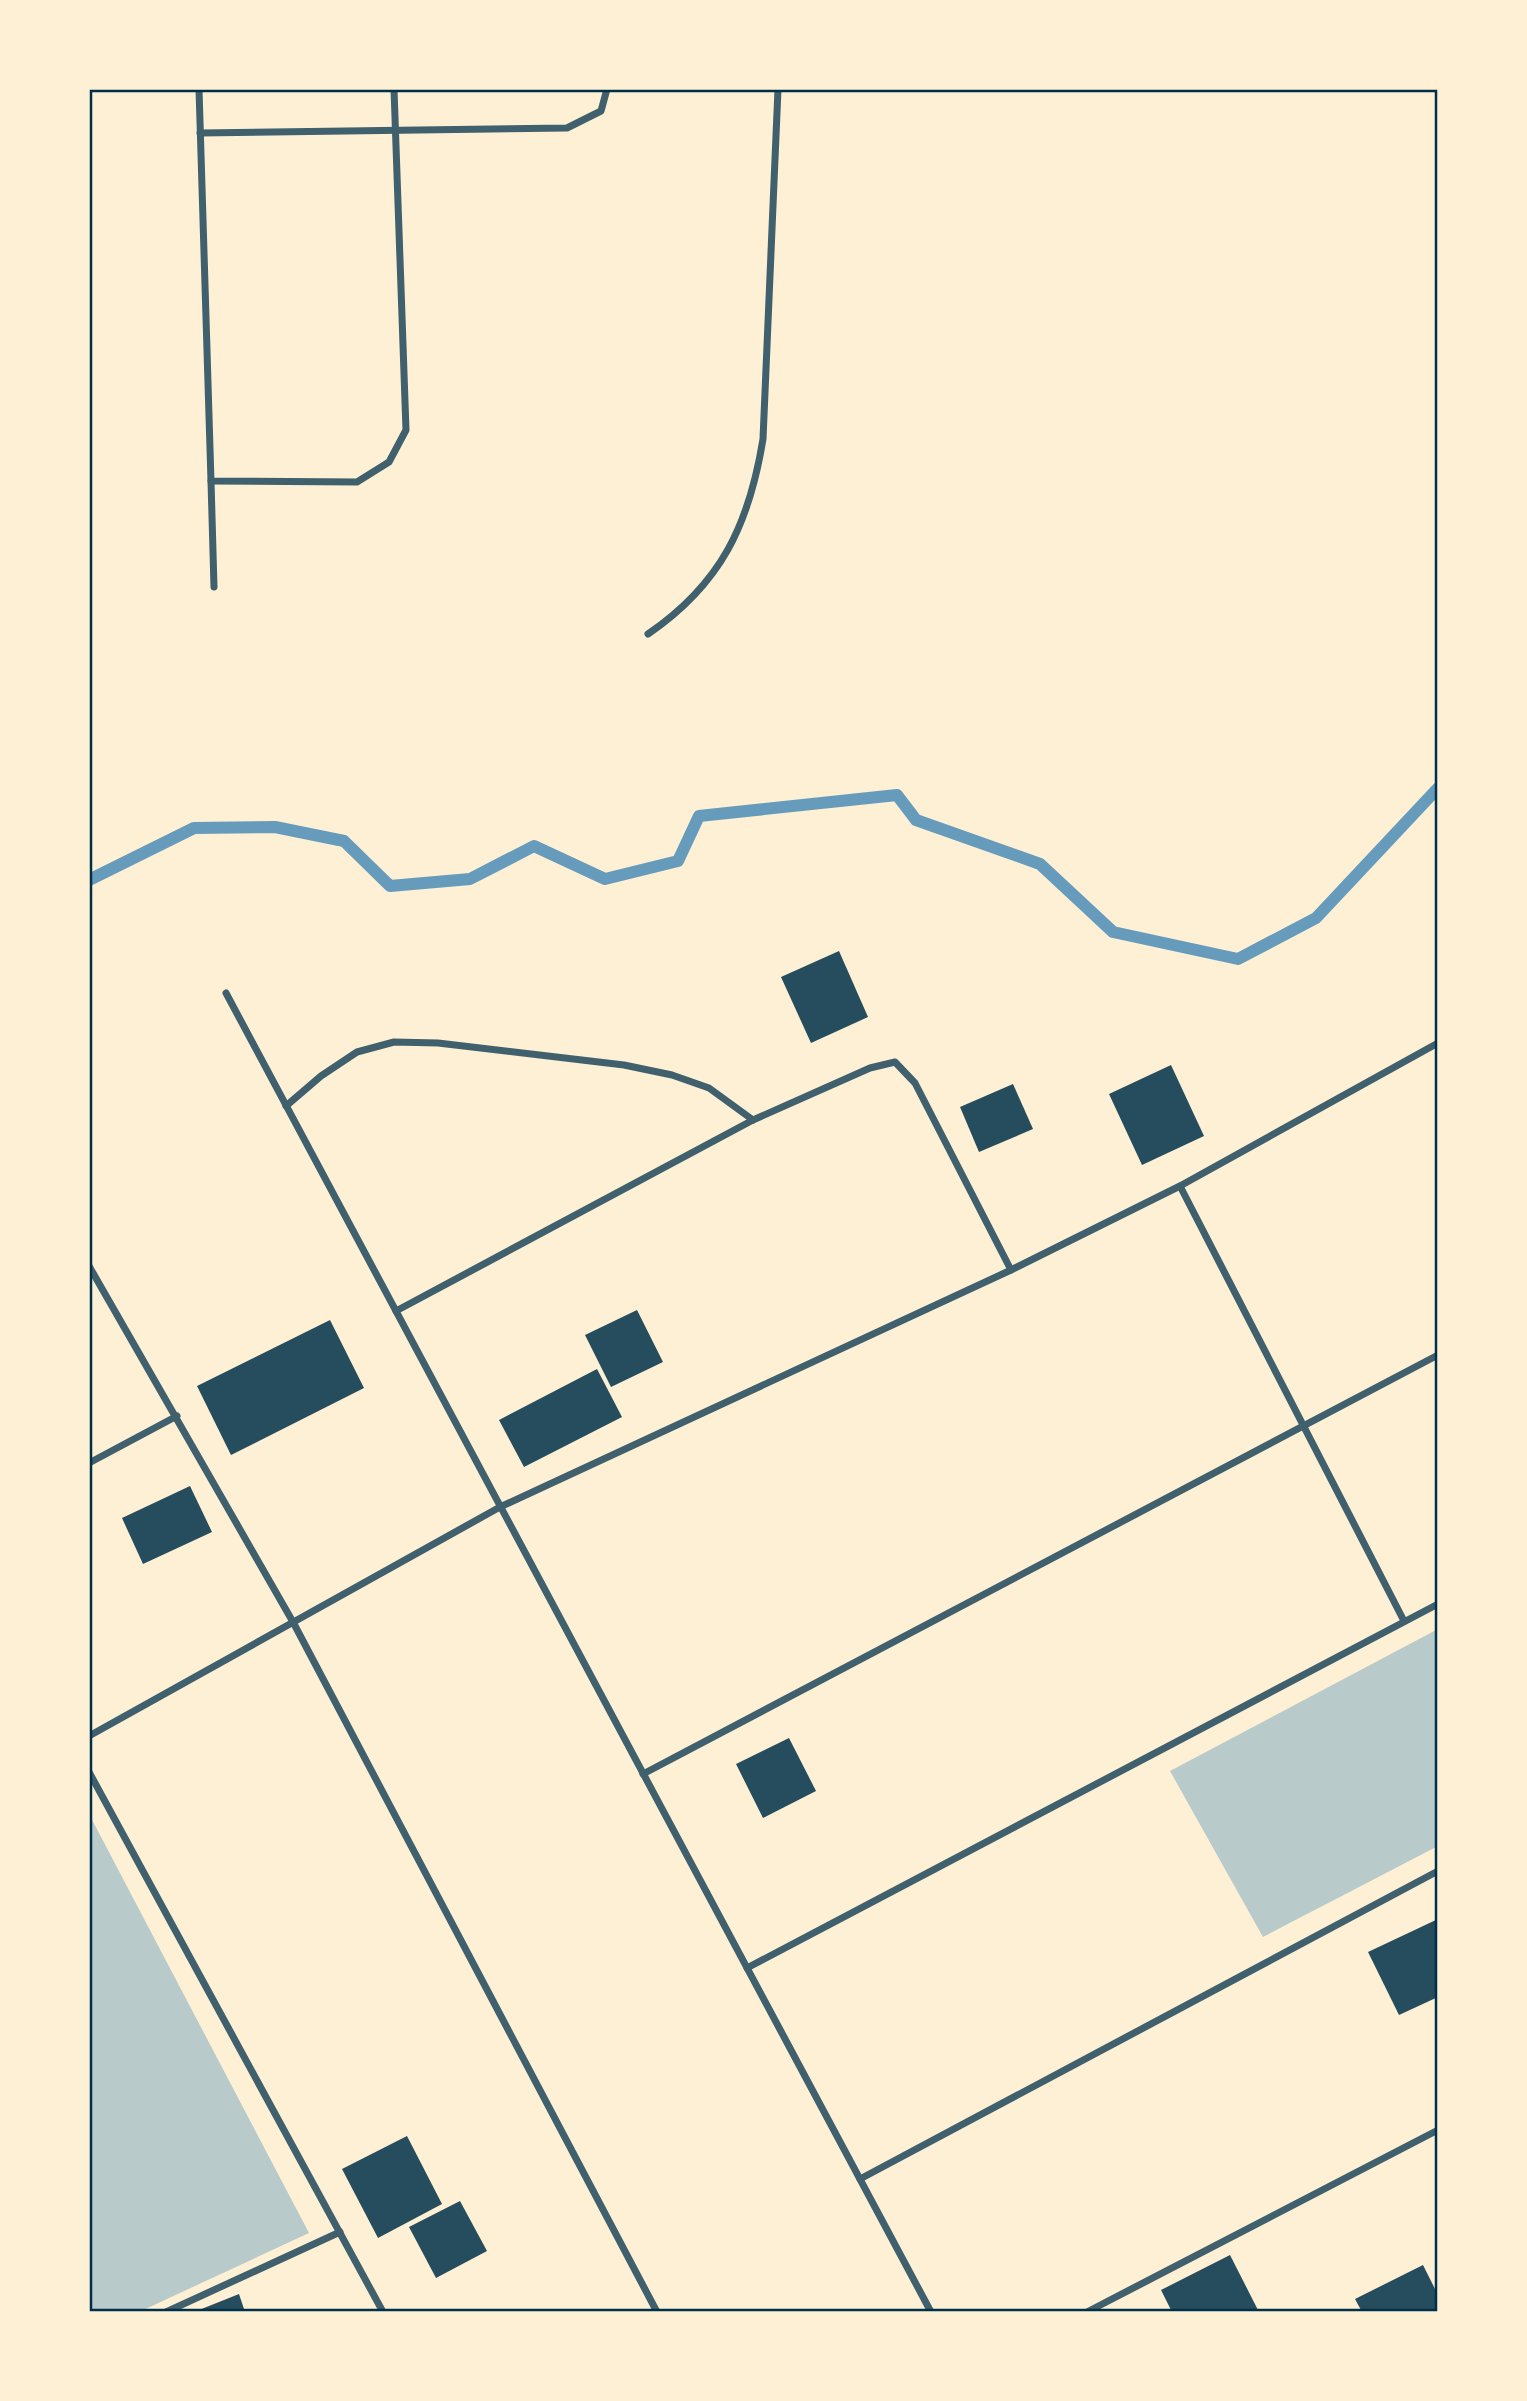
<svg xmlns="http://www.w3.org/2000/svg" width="1527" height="2401" font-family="'Alegreya Sans',sans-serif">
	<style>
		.green { fill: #b9caca }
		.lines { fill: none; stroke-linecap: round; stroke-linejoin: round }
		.stream { stroke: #669bbc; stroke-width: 12 }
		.building { fill: #264d5e }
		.minor { stroke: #3f606c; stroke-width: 7 }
		.neatline { fill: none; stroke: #003049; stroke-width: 2.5 }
	</style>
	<rect width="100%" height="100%" fill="#fdf0d5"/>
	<g class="green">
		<polygon points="1438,1629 1438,1846 1263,1937 1170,1771"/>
		<polygon points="89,1814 309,2233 139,2312 89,2312"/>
	</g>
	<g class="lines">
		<polyline class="stream" points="89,880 194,828 275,827 344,841 390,886 470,879 534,846 605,879 678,861 699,816 897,795 916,820 1040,864 1113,932 1238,959 1316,918 1438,788"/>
	</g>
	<g class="building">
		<polygon points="839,951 868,1017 811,1043 781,977"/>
		<polygon points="1171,1065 1204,1136 1142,1165 1109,1094"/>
		<polygon points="1013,1084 1033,1129 979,1152 960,1107"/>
		<polygon points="637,1310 663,1362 611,1387 585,1335"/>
		<polygon points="330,1320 364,1388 231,1455 197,1386"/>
		<polygon points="597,1369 622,1417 524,1467 499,1420"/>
		<polygon points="190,1486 212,1532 143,1564 122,1518"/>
		<polygon points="789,1738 816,1791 763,1818 736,1764"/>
		<polygon points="1438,1919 1438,1997 1399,2015 1368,1952"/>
		<polygon points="407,2136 442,2204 378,2238 342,2169"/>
		<polygon points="460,2201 487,2251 436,2278 409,2227"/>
		<polygon points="1230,2255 1259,2312 1172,2312 1161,2290"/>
		<polygon points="1423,2265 1438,2295 1438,2312 1362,2312 1355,2299"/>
		<polygon points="239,2294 245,2312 194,2312"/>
	</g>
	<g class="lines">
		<g class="minor">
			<polyline points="199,89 211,481 357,482 389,462 406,430 394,89"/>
			<polyline points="200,133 567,128 601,111 607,89"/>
			<polyline points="211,481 214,587"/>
			<path d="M648 634C721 584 749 525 763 439L778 89"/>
			<polyline points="226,993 931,2312"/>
			<polyline points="286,1106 321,1076 357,1052 394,1042 438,1043 624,1065 672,1075 709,1088 753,1120"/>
			<polyline points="1180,1186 1404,1621"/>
			<polyline points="89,1266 293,1622 657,2312"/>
			<polyline points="396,1311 753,1120 870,1068 895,1062 915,1083 1011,1270"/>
			<polyline points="89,1463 177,1416"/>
			<polyline points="89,1736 500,1507 1011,1270 1180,1186 1438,1043"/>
			<polyline points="89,1772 383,2312"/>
			<polyline points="643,1774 1438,1355"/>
			<polyline points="747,1968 1438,1604"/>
			<polyline points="860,2179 1438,1871"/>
			<polyline points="166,2312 340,2232"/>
			<polyline points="1087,2312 1438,2130"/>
		</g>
	</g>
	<rect width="1527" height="2401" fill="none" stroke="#fdf0d5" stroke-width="182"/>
	<rect x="91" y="91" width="1345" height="2219" class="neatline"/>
</svg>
